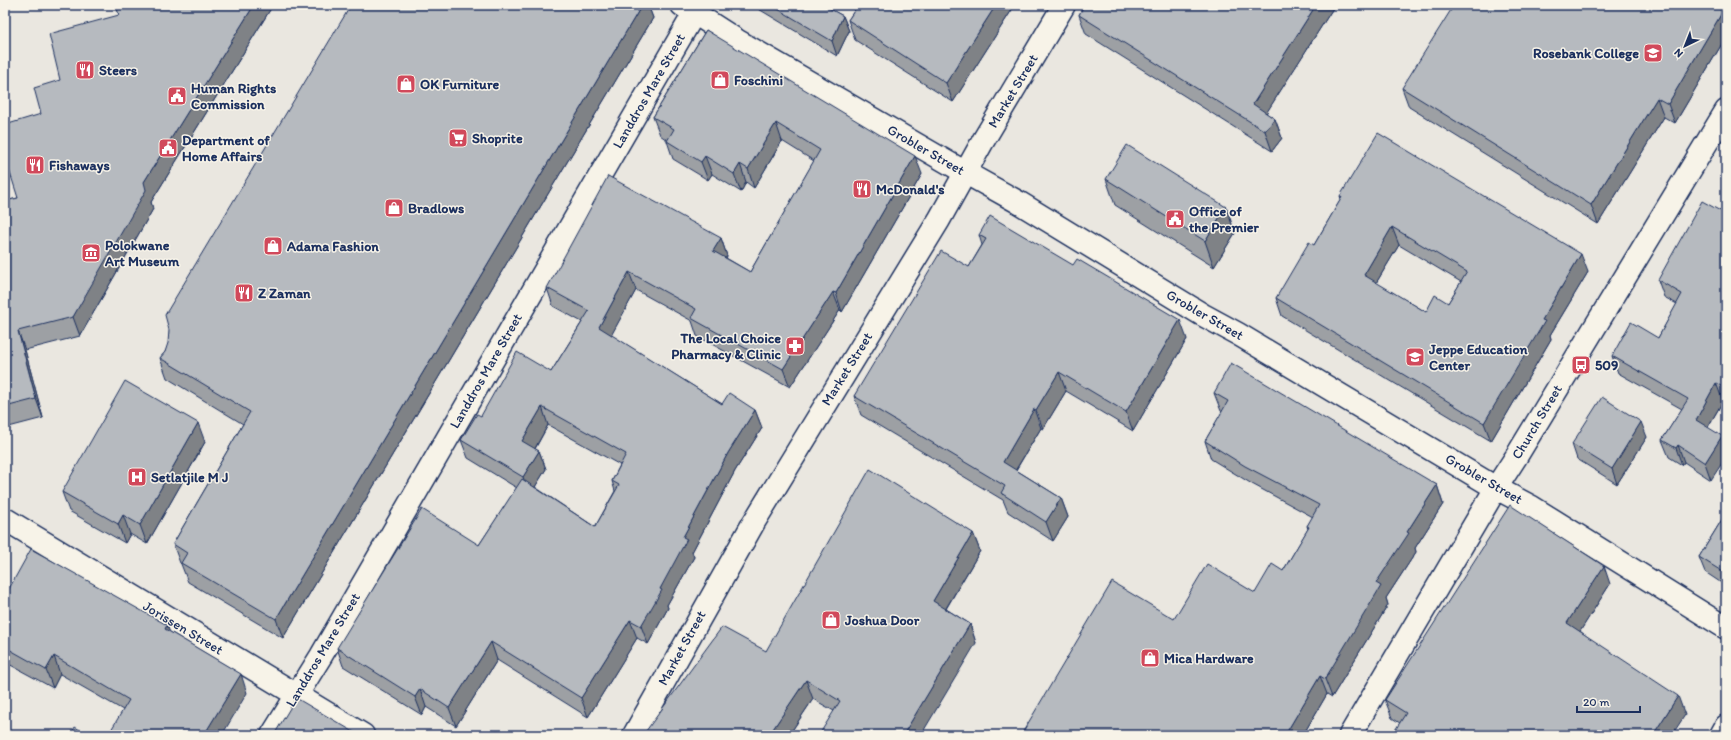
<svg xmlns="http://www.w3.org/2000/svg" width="1731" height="740" font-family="Itim,sans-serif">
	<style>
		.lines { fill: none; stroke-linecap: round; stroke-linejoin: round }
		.minor-casing { stroke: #1b2f5e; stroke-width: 25 }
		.major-casing { stroke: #1b2f5e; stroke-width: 25 }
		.minor { stroke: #f7f3e8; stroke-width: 22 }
		.major { stroke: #f7f3e8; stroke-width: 22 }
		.wall { fill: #9da0a4; stroke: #1b2f5e; fill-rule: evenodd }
		.shaded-wall { fill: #7f8286; stroke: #1b2f5e }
		.building { fill: #b6babf; stroke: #1b2f5e; fill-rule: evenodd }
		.labels { text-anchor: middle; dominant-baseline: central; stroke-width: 3; stroke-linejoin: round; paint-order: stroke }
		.poi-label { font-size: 14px; font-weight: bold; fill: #1b2f5e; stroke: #f7f3e8; text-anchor: start }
		.street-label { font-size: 14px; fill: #1b2f5e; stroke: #f7f3e8 }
	</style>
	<rect width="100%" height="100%" fill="#eae7e0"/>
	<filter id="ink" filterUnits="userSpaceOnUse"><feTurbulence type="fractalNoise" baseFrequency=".025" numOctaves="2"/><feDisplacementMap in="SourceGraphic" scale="8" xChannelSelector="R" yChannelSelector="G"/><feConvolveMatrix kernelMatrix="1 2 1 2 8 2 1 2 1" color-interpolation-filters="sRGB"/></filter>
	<g filter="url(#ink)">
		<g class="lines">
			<g class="minor-casing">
				<g id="minor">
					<polyline points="5,519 363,735"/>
					<polyline points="1350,735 1496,488"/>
					<polyline points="1721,735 1726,726"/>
				</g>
			</g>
			<g class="major-casing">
				<g id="major">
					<polyline points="682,5 738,41 966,173 1018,202 1203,315 1238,334 1496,488 1532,507 1726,628"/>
					<polyline points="1496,488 1516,457 1726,111"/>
					<polyline points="272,735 321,656 699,5"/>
					<polyline points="634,735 754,522 939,220 983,141 1064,5"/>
				</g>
			</g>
			<use href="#minor" class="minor"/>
			<use href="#major" class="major"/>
		</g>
		<g class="wall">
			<polygon points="116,5 273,5 151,202 153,209 80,336 25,350 43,418 5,428 5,201 18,198 41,114 60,80 119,15"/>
			<polygon points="351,5 648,5 653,18 283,638 188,582 181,564 180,563 173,544 243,424 167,378 160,358 165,352"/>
			<polygon points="752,5 823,5 843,16 849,31 837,56"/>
			<polygon points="858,5 1015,5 953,102 855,40 848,20"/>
			<polygon points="1084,5 1335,5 1266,113 1275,119 1282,138 1272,151 1086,34 1079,15"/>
			<polygon points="1723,11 1726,20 1726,37 1675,123 1664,117 1598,224 1409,107 1402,88"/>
			<path d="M706 30 922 174 842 312 840 310 790 387 697 336 692 321 636 290 611 335 722 404 755 410 762 428 735 471 692 552 694 557 667 605 668 608 648 644 637 638 588 717 497 660 456 726 426 707 422 715 343 666 337 648 479 545 517 488 468 458 461 440 481 416 551 372 582 322 553 306 547 288 721 238 727 256 726 258 750 272 814 161 782 141 754 188 746 182 741 192 712 174 708 180 673 159 667 141V140L660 135 653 117ZM548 425 620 465 612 481 615 491 595 527 535 487 546 469 539 451 535 449Z"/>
			<polygon points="1106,179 1226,207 1235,233 1214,267 1115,205"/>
			<path d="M1340 196 1588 272 1550 335 1551 339 1491 441 1282 316 1276 298 1314 245 1341 199ZM1399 245 1461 282 1448 303 1426 312 1376 283Z"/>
			<polygon points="1726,214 1726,403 1723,401 1708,427 1711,480 1684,462 1682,465 1669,457 1662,440 1682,409 1618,373 1612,356 1658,338 1677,304 1664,297 1658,280"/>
			<polygon points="979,235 1187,339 1133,431 1066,391 1043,429 1041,428 1016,470 1061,498 1068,517 1053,541 1008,512 1003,500 861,415 854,396 969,267 982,245"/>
			<polygon points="1214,393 1437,485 1443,504 1415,548 1416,552 1386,598 1388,605 1332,697 1327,694 1303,735 1021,735 1174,619 1255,593 1283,571 1308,529 1307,526 1313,517 1252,484 1211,459 1205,441 1222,412 1221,411"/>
			<polygon points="1647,437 1617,484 1577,459 1572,444"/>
			<polygon points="205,442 147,544 130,534 125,543 69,511 62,492"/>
			<polygon points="1726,513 1726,586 1705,572 1699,557"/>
			<polygon points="973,533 980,551 946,609 970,624 976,643 834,711 813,699 789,735 643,735 766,651"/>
			<polygon points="1610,584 1580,631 1685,715 1400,723 1392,718 1385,700"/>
			<polygon points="5,596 167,625 169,632 247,693 123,710 60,674 53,688 5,662"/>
		</g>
		<g class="shaded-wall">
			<polygon points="254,5 273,5 151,202 153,209 80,336 73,317 144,182"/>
			<polygon points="642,5 648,5 653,18 283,638 276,619"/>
			<polygon points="996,5 1015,5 953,102 946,83"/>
			<polygon points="1316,5 1335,5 1260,123 1253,104"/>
			<polygon points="1723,11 1726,20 1726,37 1675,123 1668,104"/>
			<polygon points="843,16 849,31 837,56 832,41"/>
			<polygon points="1657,98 1664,117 1598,224 1591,205"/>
			<polygon points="1275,119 1282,138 1272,151 1265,131"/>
			<polygon points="776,123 782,141 754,188 748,169"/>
			<polygon points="705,156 712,174 708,180 701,162"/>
			<polygon points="915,156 922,174 842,312 836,293"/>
			<polygon points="740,164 746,182 741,192 734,174"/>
			<polygon points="1226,207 1235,233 1214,267 1205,241"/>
			<polygon points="1392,227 1399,245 1370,293 1364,275"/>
			<polygon points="721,238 727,256 720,269 713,251"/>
			<polygon points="1581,254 1588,272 1550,335 1551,339 1491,441 1484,423 1542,320"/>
			<polygon points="629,272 636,290 606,345 599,327"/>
			<polygon points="833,292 840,310 790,387 783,369"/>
			<polygon points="1180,320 1187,339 1133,431 1126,412"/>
			<polygon points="18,331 25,350 43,418 36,399"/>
			<polygon points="1059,372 1066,391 1043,429 1036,410"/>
			<polygon points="1716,383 1723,401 1702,437 1696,420"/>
			<polygon points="542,407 548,425 529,459 522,441"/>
			<polygon points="1034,409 1041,428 1009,481 1003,462"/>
			<polygon points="755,410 762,428 735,471 692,552 694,557 667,605 668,608 648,644 641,626 660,589 683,537 728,453"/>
			<polygon points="1641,422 1647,437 1617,484 1612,469"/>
			<polygon points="198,423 205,442 147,544 140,525"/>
			<polygon points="1722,436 1726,448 1726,457 1711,480 1705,463"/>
			<polygon points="1678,445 1684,462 1682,465 1676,448"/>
			<polygon points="539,451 546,469 530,495 523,477"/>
			<polygon points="1437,485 1443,504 1415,548 1416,552 1386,598 1388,605 1332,697 1325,679 1376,583 1407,532"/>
			<polygon points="1061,498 1068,517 1053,541 1046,522"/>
			<polygon points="123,515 130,534 125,543 118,524"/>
			<polygon points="973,533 980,551 939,620 933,601"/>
			<polygon points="1604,566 1610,584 1574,641 1567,623"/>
			<polygon points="1726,568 1726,580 1723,572"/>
			<polygon points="630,620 637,638 588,717 581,698"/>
			<polygon points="970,624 976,643 921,735 903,735"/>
			<polygon points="167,625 174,643 165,629"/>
			<polygon points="491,642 497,660 456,726 449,708"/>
			<polygon points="54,656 60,674 53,688 46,670"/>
			<polygon points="241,674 247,693 222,735 204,735"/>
			<polygon points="1320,676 1327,694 1303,735 1285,735"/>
			<polygon points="806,680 813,699 789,735 769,735"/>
			<polygon points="420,689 426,707 422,715 415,697"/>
			<polygon points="1678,696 1685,715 1672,735 1653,735"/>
		</g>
		<g class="building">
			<polygon points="116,5 185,5 186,6 186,5 254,5 144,182 146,190 73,317 18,331 36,399 5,407 5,201 18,198 5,157 5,125 41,114 34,88 60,80 49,34 119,15"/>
			<polygon points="351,5 642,5 276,619 181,563 187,553 173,544 250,412 160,358 165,352 168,343 169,330 165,315"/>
			<polygon points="771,5 823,5 843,16 832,41"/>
			<polygon points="858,5 996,5 946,83 848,20"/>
			<polygon points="1084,5 1316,5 1253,104 1275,119 1265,131 1079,15"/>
			<polygon points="1454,5 1712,5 1723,11 1668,104 1657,98 1591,205 1402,88"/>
			<polygon points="706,30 915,156 836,293 833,292 783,369 691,318 696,309 629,272 599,327 722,404 729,393 755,410 728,453 683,537 687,539 660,589 662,590 641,626 630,620 581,698 491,642 449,708 420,689 415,697 337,648 422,509 479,545 522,479 595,527 619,485 612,481 626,454 542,407 522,441 539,451 523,477 461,440 477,414 481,416 517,352 551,372 589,311 547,288 608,176 721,238 713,251 750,272 820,150 776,123 748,169 740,164 734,174 705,156 701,162 667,141 674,129 653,117"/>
			<path d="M1378 133 1581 254 1542 320 1545 321 1484 423 1276 298 1309 242 1314 245 1342 197 1340 196ZM1392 227 1467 272 1448 303 1435 295 1426 312 1364 275Z"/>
			<polygon points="1127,145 1226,207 1205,241 1106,179"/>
			<polygon points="1702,201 1726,214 1726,389 1716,383 1696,420 1722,436 1705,463 1678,445 1676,448 1662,440 1688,399 1612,356 1631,322 1658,338 1682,294 1658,280"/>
			<polygon points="990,216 1073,265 1077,259 1180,320 1126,412 1059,372 1036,410 1034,409 1003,462 1061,498 1046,522 1001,493 1005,486 854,396 941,251 969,267 986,239 979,235"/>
			<polygon points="1231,363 1437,485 1407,532 1409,533 1376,583 1381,586 1325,679 1320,676 1285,735 1021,735 1112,582 1174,619 1207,564 1255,593 1272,564 1283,571 1309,527 1307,526 1319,505 1245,466 1205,441 1228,401 1214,393"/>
			<polygon points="125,381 198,423 140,525 123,515 118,524 62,492"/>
			<polygon points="1602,397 1641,422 1612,469 1572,444"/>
			<polygon points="870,469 973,533 933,601 970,624 903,735 819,735 840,701 806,680 769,735 643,735 722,627 766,651"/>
			<polygon points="1510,505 1604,566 1567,623 1678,696 1653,735 1392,735 1406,713 1385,700"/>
			<polygon points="1726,513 1726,568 1723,572 1699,557"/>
			<polygon points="31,549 167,625 165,629 241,674 204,735 108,735 129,700 54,656 46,670 5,647 5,596"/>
			<polygon points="296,698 359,735 274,735"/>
			<polygon points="75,727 88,735 70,735"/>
		</g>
	</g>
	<defs>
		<g id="university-square" transform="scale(1)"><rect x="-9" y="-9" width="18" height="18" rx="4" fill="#d1495b" stroke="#f7f3e8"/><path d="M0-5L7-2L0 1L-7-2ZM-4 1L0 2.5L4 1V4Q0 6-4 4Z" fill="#fff"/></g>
		<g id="restaurant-square" transform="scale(1)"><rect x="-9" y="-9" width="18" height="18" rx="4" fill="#d1495b" stroke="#f7f3e8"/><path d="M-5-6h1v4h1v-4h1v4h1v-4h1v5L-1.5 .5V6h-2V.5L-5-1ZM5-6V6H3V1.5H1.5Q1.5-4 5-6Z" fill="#fff"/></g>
		<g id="shop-square" transform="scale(1)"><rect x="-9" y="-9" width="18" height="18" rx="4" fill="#d1495b" stroke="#f7f3e8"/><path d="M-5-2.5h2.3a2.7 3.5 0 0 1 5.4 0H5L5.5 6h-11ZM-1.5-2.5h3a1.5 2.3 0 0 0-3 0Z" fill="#fff"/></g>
		<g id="civic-square" transform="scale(1)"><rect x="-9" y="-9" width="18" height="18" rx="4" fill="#d1495b" stroke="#f7f3e8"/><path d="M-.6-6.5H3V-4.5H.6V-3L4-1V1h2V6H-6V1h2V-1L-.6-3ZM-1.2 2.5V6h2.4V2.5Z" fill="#fff"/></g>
		<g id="supermarket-square" transform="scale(1)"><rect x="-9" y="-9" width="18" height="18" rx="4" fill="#d1495b" stroke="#f7f3e8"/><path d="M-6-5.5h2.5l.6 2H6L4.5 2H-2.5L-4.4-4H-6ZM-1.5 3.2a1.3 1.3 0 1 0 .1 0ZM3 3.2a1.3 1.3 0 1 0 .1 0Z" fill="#fff"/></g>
		<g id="museum-square" transform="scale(1)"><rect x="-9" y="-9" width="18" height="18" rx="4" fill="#d1495b" stroke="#f7f3e8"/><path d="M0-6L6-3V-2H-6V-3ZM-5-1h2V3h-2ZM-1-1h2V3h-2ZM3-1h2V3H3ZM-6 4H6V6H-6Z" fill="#fff"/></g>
		<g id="pharmacy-square" transform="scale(1)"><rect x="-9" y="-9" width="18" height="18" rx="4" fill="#d1495b" stroke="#f7f3e8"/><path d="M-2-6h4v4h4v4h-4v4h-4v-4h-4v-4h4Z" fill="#fff"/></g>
		<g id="bus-square" transform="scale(1)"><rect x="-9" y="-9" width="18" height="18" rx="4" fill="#d1495b" stroke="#f7f3e8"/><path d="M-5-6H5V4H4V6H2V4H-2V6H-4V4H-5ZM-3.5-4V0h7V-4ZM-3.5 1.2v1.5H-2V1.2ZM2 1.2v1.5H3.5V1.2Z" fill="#fff"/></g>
		<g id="hospital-square" transform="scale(1)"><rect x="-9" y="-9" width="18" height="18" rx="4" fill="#d1495b" stroke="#f7f3e8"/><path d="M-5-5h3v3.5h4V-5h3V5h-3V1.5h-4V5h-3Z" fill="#fff"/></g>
	</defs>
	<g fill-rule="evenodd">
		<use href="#university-square" x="1653" y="53"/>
		<use href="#restaurant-square" x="85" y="70"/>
		<use href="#shop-square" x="720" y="80"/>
		<use href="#shop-square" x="406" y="84"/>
		<use href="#civic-square" x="177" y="96"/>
		<use href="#supermarket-square" x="458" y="138"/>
		<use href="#civic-square" x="168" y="148"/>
		<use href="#restaurant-square" x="35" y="165"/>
		<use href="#restaurant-square" x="862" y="189"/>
		<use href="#shop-square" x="394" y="208"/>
		<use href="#civic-square" x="1175" y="219"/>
		<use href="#shop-square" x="273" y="246"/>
		<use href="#museum-square" x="91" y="253"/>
		<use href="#restaurant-square" x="244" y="293"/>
		<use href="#pharmacy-square" x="795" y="346"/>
		<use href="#university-square" x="1415" y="357"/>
		<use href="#bus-square" x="1581" y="365"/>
		<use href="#hospital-square" x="137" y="477"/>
		<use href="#shop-square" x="831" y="620"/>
		<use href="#shop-square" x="1150" y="658"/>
	</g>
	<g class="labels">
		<g class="poi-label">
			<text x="1639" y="53" text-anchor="end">Rosebank College</text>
			<text x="99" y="70">Steers</text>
			<text x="734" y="80">Foschini</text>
			<text x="420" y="84">OK Furniture</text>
			<text x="191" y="88">Human Rights<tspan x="191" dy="16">Commission</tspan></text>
			<text x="472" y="138">Shoprite</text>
			<text x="182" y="140">Department of<tspan x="182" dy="16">Home Affairs</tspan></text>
			<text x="49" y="165">Fishaways</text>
			<text x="876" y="189">McDonald's</text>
			<text x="408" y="208">Bradlows</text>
			<text x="1189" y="211">Office of<tspan x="1189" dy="16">the Premier</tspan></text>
			<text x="105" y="245">Polokwane<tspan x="105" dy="16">Art Museum</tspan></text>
			<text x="287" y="246">Adama Fashion</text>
			<text x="258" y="293">Z Zaman</text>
			<text x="781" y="338" text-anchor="end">The Local Choice<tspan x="781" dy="16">Pharmacy &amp; Clinic</tspan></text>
			<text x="1429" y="349">Jeppe Education<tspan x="1429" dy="16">Center</tspan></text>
			<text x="1595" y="365">509</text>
			<text x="151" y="477">Setlatjile M J</text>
			<text x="845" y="620">Joshua Door</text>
			<text x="1164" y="658">Mica Hardware</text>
		</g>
		<g class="street-label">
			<text transform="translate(649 91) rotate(-60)">Landdros Mare Street</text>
			<text transform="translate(1013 91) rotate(-59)">Market Street</text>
			<text transform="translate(926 150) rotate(30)">Grobler Street</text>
			<text transform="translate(1205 315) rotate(30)">Grobler Street</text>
			<text transform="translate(847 369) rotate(-58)">Market Street</text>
			<text transform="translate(486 371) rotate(-60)">Landdros Mare Street</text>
			<text transform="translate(1537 422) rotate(-59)">Church Street</text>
			<text transform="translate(1484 479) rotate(30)">Grobler Street</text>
			<text transform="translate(183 628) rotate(31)">Jorissen Street</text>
			<text transform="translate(682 648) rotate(-61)">Market Street</text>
			<text transform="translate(323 650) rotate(-59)">Landdros Mare Street</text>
		</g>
	</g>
	<rect width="1731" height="740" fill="none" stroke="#f7f3e8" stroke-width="20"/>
	<rect x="10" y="10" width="1711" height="720" fill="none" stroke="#1b2f5e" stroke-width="1.5" filter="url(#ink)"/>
	<g transform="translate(1685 46) rotate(223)" stroke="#f7f3e8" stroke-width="3" paint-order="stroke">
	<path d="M0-3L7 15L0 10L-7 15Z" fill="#1b2f5e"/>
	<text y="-6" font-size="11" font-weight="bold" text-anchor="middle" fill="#1b2f5e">N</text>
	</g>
	<path d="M1577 706v6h63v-6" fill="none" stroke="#1b2f5e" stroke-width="2"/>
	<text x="1583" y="706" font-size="12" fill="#1b2f5e" stroke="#f7f3e8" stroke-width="3" paint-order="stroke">20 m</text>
</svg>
